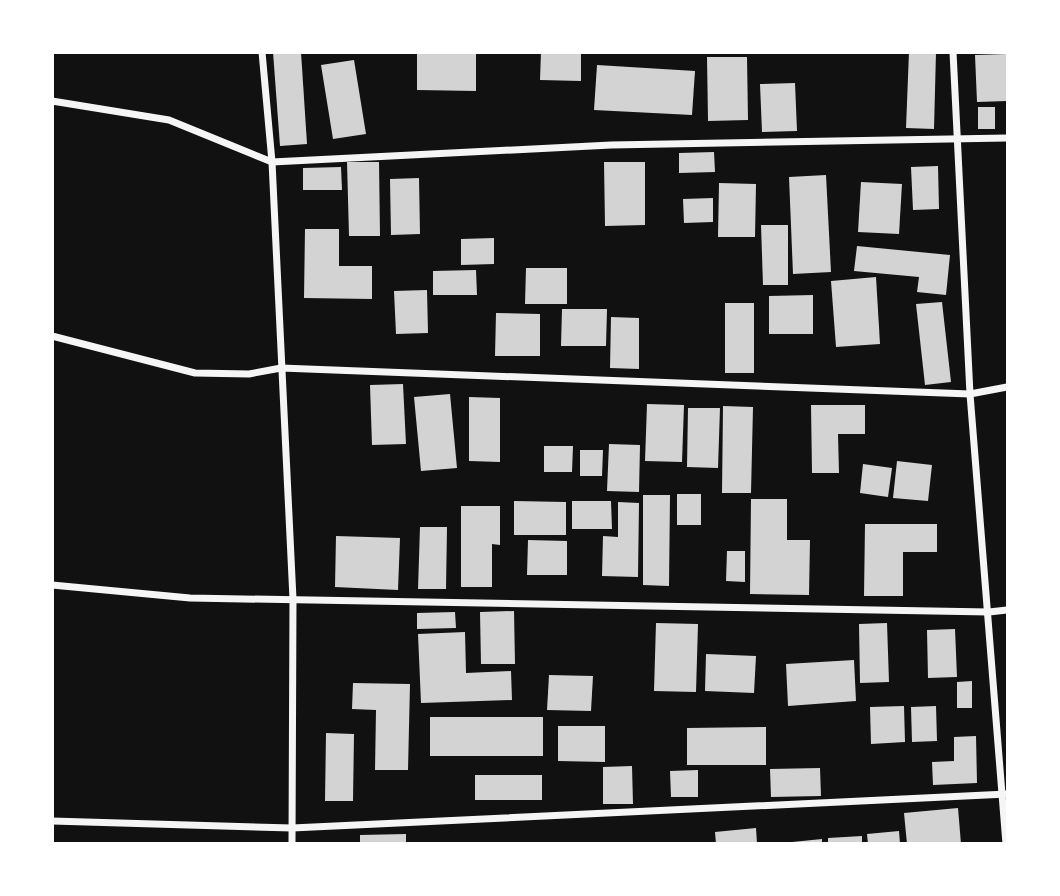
<svg xmlns="http://www.w3.org/2000/svg" width="1060" height="896" font-family="'Fira Sans',sans-serif">
	<style>
		.building { fill: #d3d3d3 }
		.lines { fill: none; stroke-linecap: round; stroke-linejoin: round }
		.minor { stroke: #f5f5f5; stroke-width: 7 }
	</style>
	<rect width="100%" height="100%" fill="#111"/>
	<g class="building">
		<polygon points="273,52 301,52 307,144 280,146"/>
		<polygon points="417,52 476,52 476,91 417,90"/>
		<polygon points="541,52 581,52 581,81 540,80"/>
		<polygon points="909,52 936,52 934,129 906,128"/>
		<polygon points="1006,54 1007,101 977,102 975,55"/>
		<polygon points="707,57 747,57 748,120 708,121"/>
		<polygon points="354,60 366,134 333,139 321,65"/>
		<polygon points="597,65 695,71 692,115 594,110"/>
		<polygon points="795,83 797,131 762,132 760,84"/>
		<rect x="978" y="107" width="17" height="22"/>
		<polygon points="714,152 715,172 679,173 679,153"/>
		<polygon points="347,162 379,162 380,236 349,236"/>
		<polygon points="604,162 645,162 645,225 605,226"/>
		<polygon points="938,166 939,209 913,210 911,167"/>
		<polygon points="341,167 342,190 303,190 303,168"/>
		<polygon points="826,175 831,272 793,274 789,177"/>
		<polygon points="419,178 420,234 391,235 390,179"/>
		<polygon points="861,182 902,184 899,234 858,232"/>
		<polygon points="719,183 756,184 755,237 718,237"/>
		<polygon points="713,198 713,222 684,223 683,199"/>
		<polygon points="761,225 788,225 788,285 763,285"/>
		<polygon points="305,229 339,229 339,266 372,266 372,299 304,298"/>
		<polygon points="494,238 494,264 461,265 461,239"/>
		<polygon points="857,246 950,255 946,295 917,292 919,277 854,271"/>
		<polygon points="526,268 567,268 567,304 525,304"/>
		<polygon points="476,270 477,295 433,295 433,271"/>
		<polygon points="876,277 880,344 836,347 831,281"/>
		<polygon points="427,290 428,333 396,334 394,291"/>
		<polygon points="813,295 813,334 769,334 769,296"/>
		<polygon points="942,302 951,382 925,385 916,304"/>
		<rect x="725" y="303" width="29" height="70"/>
		<polygon points="562,309 607,309 606,346 561,346"/>
		<polygon points="496,313 540,314 540,356 495,356"/>
		<polygon points="611,317 639,318 639,369 610,368"/>
		<polygon points="403,384 406,444 372,445 370,385"/>
		<polygon points="450,394 457,468 421,471 414,397"/>
		<polygon points="469,397 500,398 500,462 469,461"/>
		<polygon points="647,404 684,405 682,462 645,461"/>
		<polygon points="811,405 865,405 865,434 838,434 839,473 812,473"/>
		<polygon points="723,406 753,407 751,493 722,493"/>
		<polygon points="688,408 720,408 718,468 687,467"/>
		<polygon points="609,444 640,445 639,492 607,491"/>
		<polygon points="544,446 573,446 572,472 544,472"/>
		<polygon points="580,450 603,450 602,476 580,476"/>
		<polygon points="897,461 932,465 928,501 893,498"/>
		<polygon points="863,464 892,468 888,497 860,493"/>
		<rect x="677" y="494" width="24" height="31"/>
		<polygon points="643,495 670,495 669,586 643,585"/>
		<polygon points="751,499 787,499 787,540 810,540 809,595 750,594"/>
		<polygon points="514,501 566,502 566,535 514,535"/>
		<polygon points="572,501 611,501 612,529 572,529"/>
		<polygon points="618,502 639,503 638,577 602,576 603,536 618,537"/>
		<polygon points="461,506 500,506 500,545 492,544 492,587 461,587"/>
		<polygon points="865,524 937,524 937,552 903,552 903,596 864,596"/>
		<polygon points="420,527 447,527 446,589 418,589"/>
		<polygon points="336,536 400,538 398,590 335,587"/>
		<polygon points="528,540 567,541 567,575 527,575"/>
		<polygon points="727,551 745,551 745,582 726,581"/>
		<polygon points="514,611 515,664 481,664 480,612"/>
		<polygon points="455,612 456,628 417,629 417,613"/>
		<polygon points="656,623 698,624 696,692 654,691"/>
		<polygon points="887,623 889,682 860,683 859,624"/>
		<polygon points="955,629 957,677 928,678 927,630"/>
		<polygon points="465,632 466,673 511,671 512,700 421,703 418,634"/>
		<polygon points="706,654 756,656 754,693 705,691"/>
		<polygon points="854,660 856,701 788,706 786,664"/>
		<polygon points="549,675 593,676 591,711 547,710"/>
		<polygon points="972,681 972,708 957,708 957,682"/>
		<polygon points="353,683 410,684 408,770 375,770 376,710 352,709"/>
		<polygon points="904,706 905,742 871,744 870,707"/>
		<polygon points="936,706 937,741 912,742 911,707"/>
		<rect x="430" y="717" width="113" height="39"/>
		<polygon points="558,726 605,726 605,762 558,761"/>
		<polygon points="766,727 766,765 687,765 687,728"/>
		<polygon points="326,733 354,734 353,801 325,801"/>
		<polygon points="976,736 977,783 933,785 932,762 954,761 954,737"/>
		<polygon points="632,766 633,804 603,804 603,767"/>
		<polygon points="820,768 821,796 771,797 770,769"/>
		<polygon points="698,770 698,797 671,797 670,771"/>
		<rect x="475" y="775" width="67" height="25"/>
		<polygon points="958,808 961,844 907,844 904,813"/>
		<polygon points="756,828 757,844 716,844 715,832"/>
		<polygon points="899,831 900,844 868,844 867,834"/>
		<polygon points="406,834 406,844 360,844 360,835"/>
		<polygon points="862,836 862,844 828,844 828,838"/>
		<polygon points="822,839 822,844 792,844 792,842"/>
	</g>
	<g class="lines">
		<g class="minor">
			<polyline points="262,52 272,162 293,599 292,844"/>
			<polyline points="953,52 970,394 1006,844"/>
			<polyline points="52,101 169,120 272,162 611,145 1007,138"/>
			<polyline points="52,336 195,373 249,374 281,368 970,394 1007,387"/>
			<polyline points="52,585 190,598 989,612 1007,610"/>
			<polyline points="52,821 292,828 1007,794"/>
		</g>
	</g>
	<rect width="1060" height="896" fill="none" stroke="#ffffff" stroke-width="108"/>
</svg>
